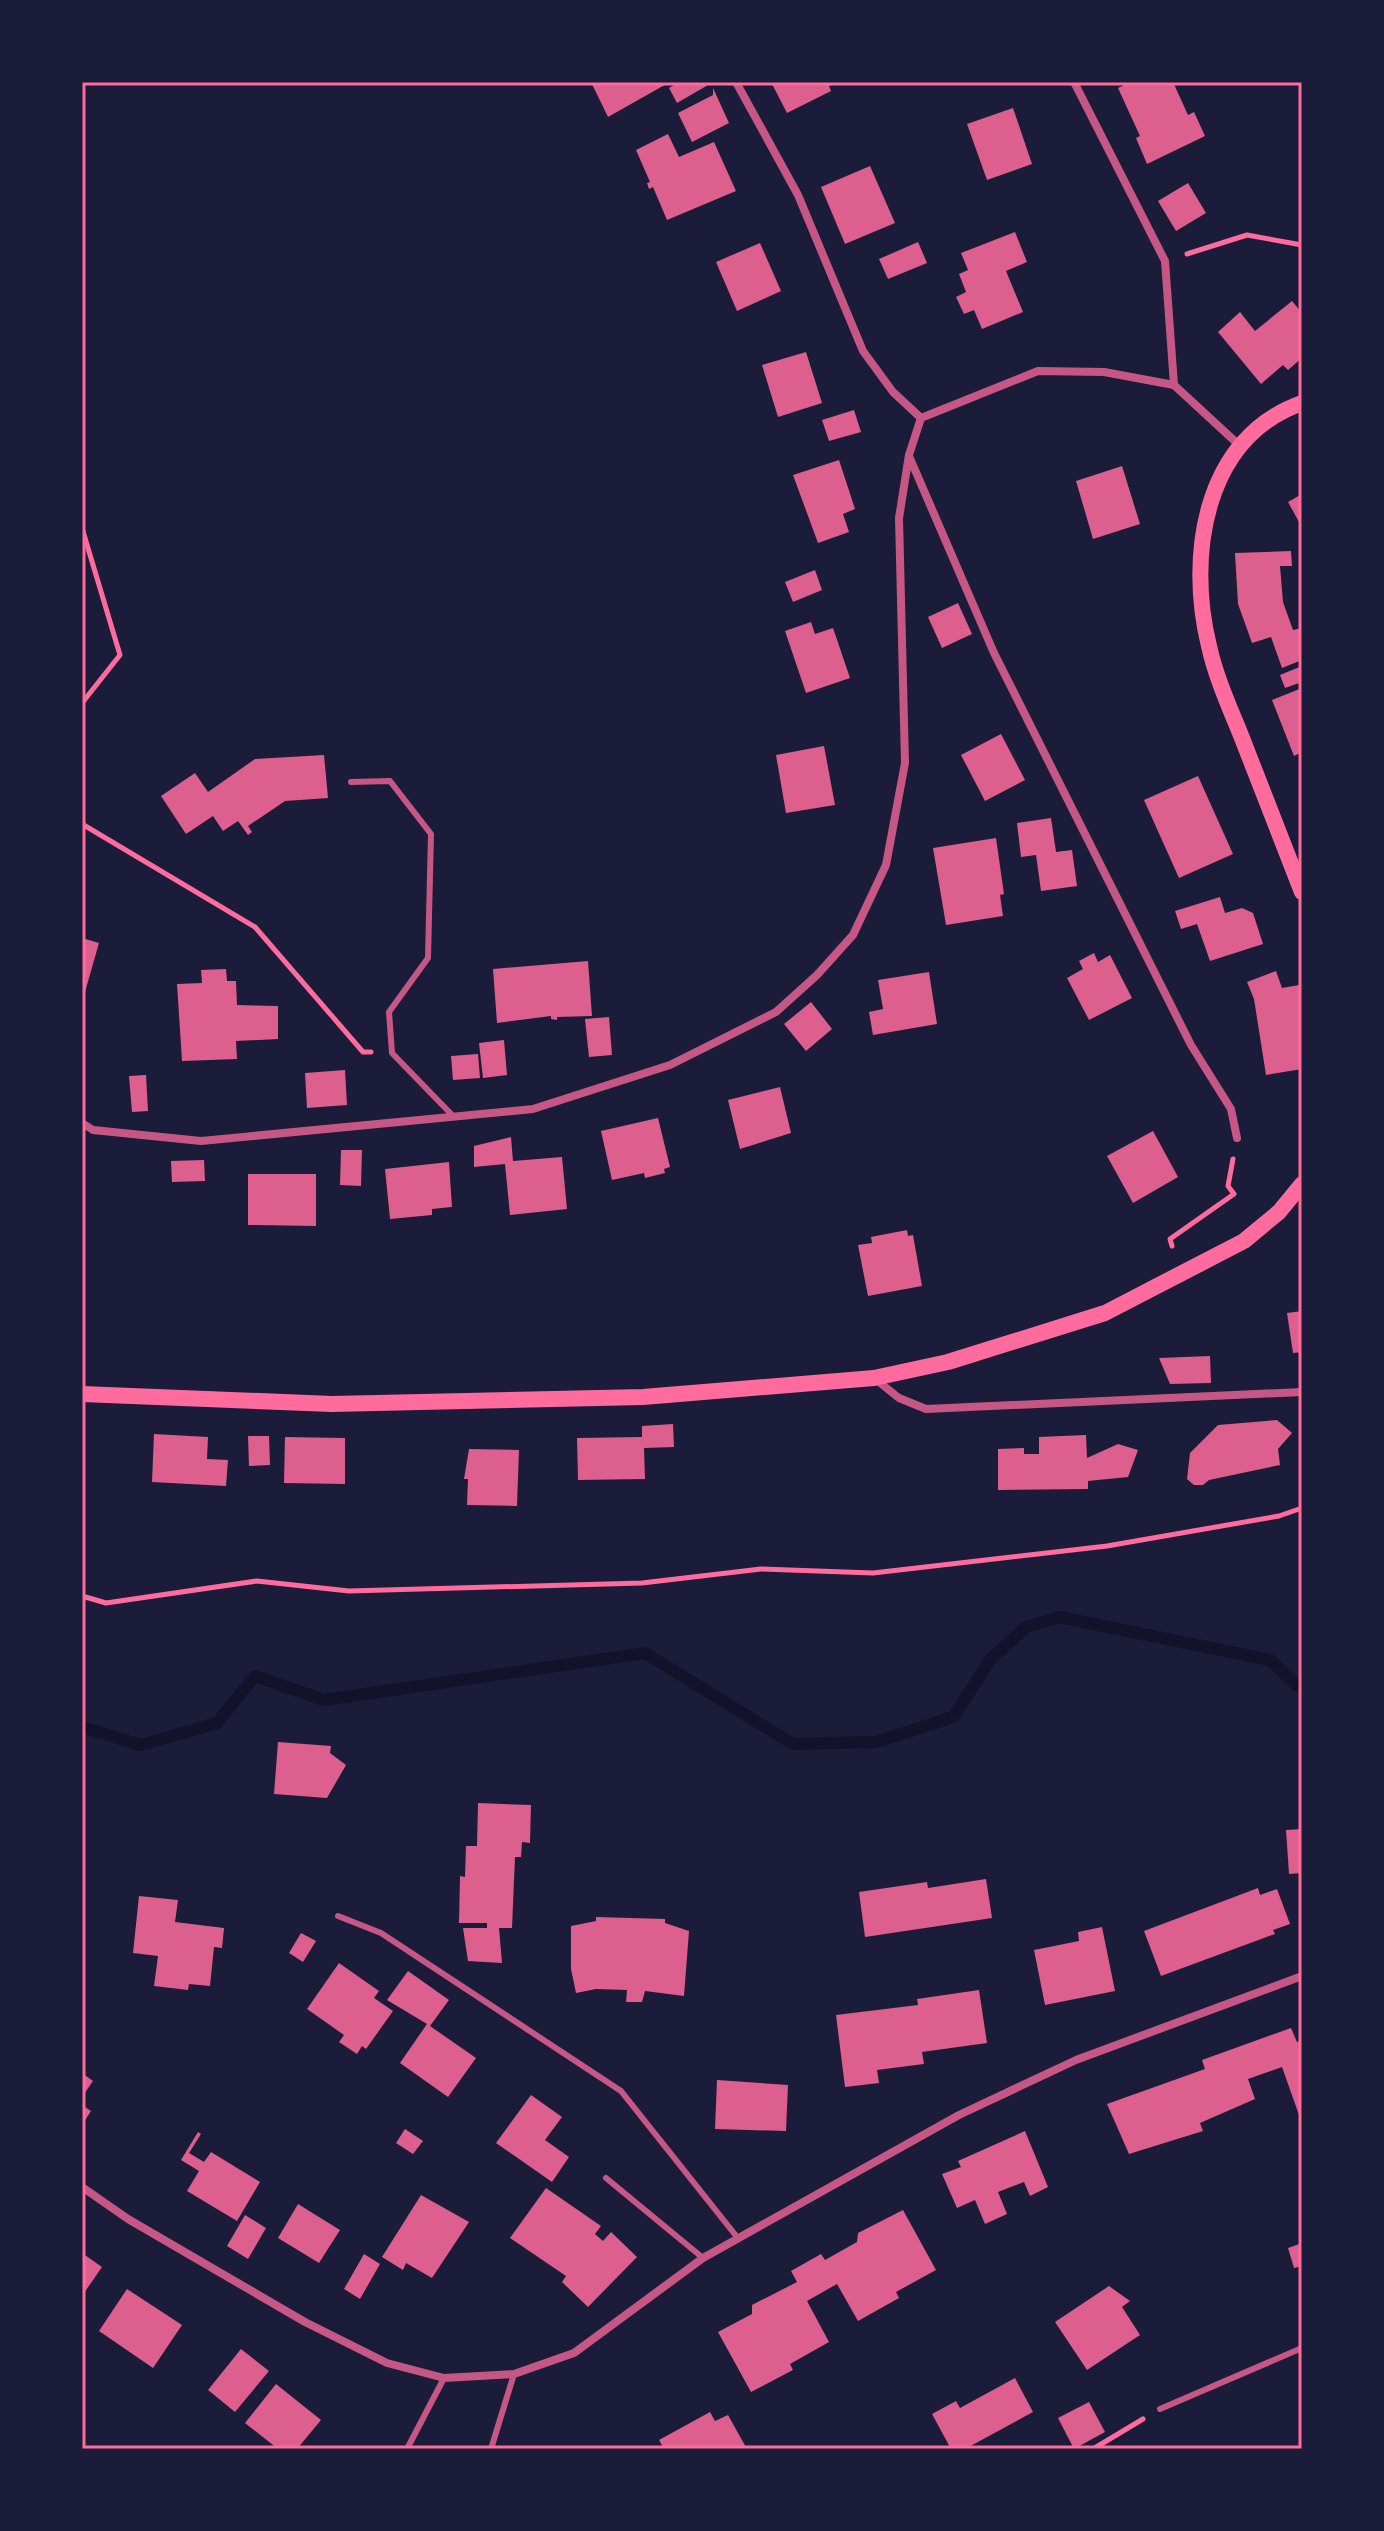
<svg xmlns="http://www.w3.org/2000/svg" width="1384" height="2531" font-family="Georgia,serif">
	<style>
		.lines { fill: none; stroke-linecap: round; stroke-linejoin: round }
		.stream { stroke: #12122b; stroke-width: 12 }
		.building { fill: #dd5f8e }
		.path { stroke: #ff6b9d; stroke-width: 5 }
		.service { stroke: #c65784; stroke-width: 6 }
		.minor { stroke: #c65784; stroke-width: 8 }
		.secondary { stroke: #ff6b9d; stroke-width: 16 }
		.neatline { fill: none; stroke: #ff6b9d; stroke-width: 3 }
	</style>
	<rect width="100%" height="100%" fill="#1b1b3a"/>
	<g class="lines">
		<polyline class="stream" points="82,1727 141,1745 217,1723 255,1676 324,1700 645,1653 793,1744 876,1742 953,1717 991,1659 1026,1627 1059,1617 1270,1660 1298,1686 1302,1684"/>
	</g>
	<g class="building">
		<polygon points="591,82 670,82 608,117"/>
		<polygon points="679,82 706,82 708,85 677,103 669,88"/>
		<polygon points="771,82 837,82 829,86 831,91 787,113"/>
		<polygon points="1131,82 1173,82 1188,115 1194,112 1205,136 1147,164 1136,138 1140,136 1118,88"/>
		<polygon points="713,88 729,123 692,142 678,113 713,95"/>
		<polygon points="1013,108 1032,164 987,180 967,124"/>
		<polygon points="668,134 679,157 714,142 736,191 667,220 653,187 649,189 647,183 650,182 636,150"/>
		<polygon points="870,166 895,223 845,244 821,187"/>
		<polygon points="1188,183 1206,213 1176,231 1158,201"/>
		<polygon points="1015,232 1027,262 1006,271 1023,312 982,329 974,310 964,314 956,297 966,292 959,274 968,270 961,253"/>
		<polygon points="918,242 927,263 888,279 879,259"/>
		<polygon points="760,243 781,291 737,311 716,262"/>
		<polygon points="1292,301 1302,313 1302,358 1288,370 1283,365 1261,384 1218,332 1240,312 1255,331"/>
		<polygon points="806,352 822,403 778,417 762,365"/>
		<polygon points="854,410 861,432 829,441 822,420"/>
		<polygon points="839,460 855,509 843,514 849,532 818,543 793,475"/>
		<polygon points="1122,466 1140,524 1093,539 1076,481"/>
		<polygon points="1302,494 1302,521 1299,522 1288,502"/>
		<polygon points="1291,551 1292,566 1280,566 1283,602 1293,630 1302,628 1302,660 1282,668 1271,637 1252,643 1238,604 1235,553"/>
		<polygon points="815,570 822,590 793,602 785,582"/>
		<polygon points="958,603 972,634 942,648 928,617"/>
		<polygon points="811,622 815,634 833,628 850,678 806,693 785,631"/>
		<polygon points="1302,666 1302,682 1285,688 1280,675"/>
		<polygon points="1302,688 1302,752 1294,756 1272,700"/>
		<polygon points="1001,734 1025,780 985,801 961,755"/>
		<polygon points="824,746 835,805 786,813 776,755"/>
		<polygon points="324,755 328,798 285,801 248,826 252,832 248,835 238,821 223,831 213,816 186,834 161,796 195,773 208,792 255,759"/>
		<polygon points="1198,776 1233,854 1179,878 1144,800"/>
		<polygon points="1051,818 1056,852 1072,850 1077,886 1041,891 1036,855 1021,857 1017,823"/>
		<polygon points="996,838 1004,894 1000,895 1003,916 946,925 933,848"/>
		<polygon points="1220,897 1225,913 1242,908 1253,913 1263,944 1210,961 1197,924 1181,929 1175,911"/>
		<polygon points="82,938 99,943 85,992 82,991"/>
		<polygon points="1094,953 1098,962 1110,955 1132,998 1089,1020 1067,978 1083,969 1079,961"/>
		<polygon points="588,961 592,1016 557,1017 557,1020 551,1019 551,1016 497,1023 493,969"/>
		<polygon points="226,969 227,981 236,981 237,1005 278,1006 278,1039 236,1041 237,1059 182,1061 177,984 202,983 201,970"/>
		<polygon points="1276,971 1282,988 1299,985 1302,1069 1266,1075 1254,999 1247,982"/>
		<polygon points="929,972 937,1024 873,1035 869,1012 883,1009 878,980"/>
		<polygon points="811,1002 832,1029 806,1051 784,1024"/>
		<polygon points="609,1017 612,1055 589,1057 585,1019"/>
		<polygon points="504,1040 507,1075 483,1078 479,1043"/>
		<polygon points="478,1054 480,1078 453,1080 451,1056"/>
		<polygon points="345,1070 347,1105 307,1108 305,1073"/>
		<polygon points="146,1075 148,1111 132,1112 129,1076"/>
		<polygon points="780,1087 791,1133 740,1149 728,1100"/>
		<polygon points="658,1118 670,1167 664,1169 665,1173 645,1178 644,1173 612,1180 601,1131"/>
		<polygon points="1153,1131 1178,1177 1133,1203 1107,1156"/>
		<polygon points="511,1137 513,1161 562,1157 567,1209 510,1215 505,1164 474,1167 474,1146"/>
		<polygon points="341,1150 362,1150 361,1186 340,1185"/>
		<polygon points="204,1160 205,1181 172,1182 171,1161"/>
		<polygon points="449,1162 452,1207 432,1209 432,1215 390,1219 385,1169"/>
		<polygon points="248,1174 316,1174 316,1226 248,1225"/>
		<polygon points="907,1230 908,1236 913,1235 922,1286 868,1296 858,1245 872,1243 871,1237"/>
		<polygon points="1302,1311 1302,1352 1293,1353 1287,1313"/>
		<polygon points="1210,1356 1211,1383 1170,1384 1159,1358"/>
		<polygon points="1277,1420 1292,1433 1278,1449 1280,1465 1209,1480 1203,1485 1194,1485 1187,1479 1190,1453 1218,1425"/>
		<polygon points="673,1424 674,1447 644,1448 645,1479 578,1480 577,1438 642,1437 642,1426"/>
		<polygon points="154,1434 208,1437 207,1459 228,1460 226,1486 152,1482"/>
		<polygon points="1086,1435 1087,1458 1118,1444 1138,1450 1128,1477 1088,1481 1088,1489 998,1490 998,1449 1024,1448 1024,1454 1039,1454 1039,1437"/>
		<polygon points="248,1436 269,1436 270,1465 249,1466"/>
		<polygon points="285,1437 345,1438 345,1484 284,1483"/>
		<polygon points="469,1449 519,1450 517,1506 467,1505 468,1479 464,1479"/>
		<polygon points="278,1742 331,1746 330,1753 346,1765 327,1798 274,1794"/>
		<polygon points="478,1803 531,1805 530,1843 522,1842 521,1857 515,1857 512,1928 499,1928 502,1963 468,1961 463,1928 487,1928 487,1923 459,1923 460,1876 465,1877 466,1846 477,1846"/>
		<polygon points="1302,1829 1302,1873 1289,1874 1286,1830"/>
		<polygon points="986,1879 992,1918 865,1937 859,1892 927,1882 928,1888"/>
		<polygon points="1258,1888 1260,1895 1277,1889 1290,1924 1273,1930 1275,1934 1161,1976 1144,1931"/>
		<polygon points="139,1896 178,1900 175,1922 224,1928 222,1948 214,1947 210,1986 189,1984 188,1990 154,1986 158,1956 133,1953"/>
		<polygon points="596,1917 665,1919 665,1923 689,1931 684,1996 645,1991 642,2002 626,2002 627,1990 596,1989 576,1993 571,1969 571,1926 596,1921"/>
		<polygon points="1102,1927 1115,1991 1045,2005 1034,1950 1079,1941 1078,1932"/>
		<polygon points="301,1933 316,1941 303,1962 289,1953"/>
		<polygon points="339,1963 379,1991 374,1998 393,2011 366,2049 362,2046 357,2054 339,2042 344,2035 307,2009"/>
		<polygon points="408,1971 449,2000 430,2026 476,2058 448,2097 400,2063 427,2024 387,2000"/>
		<polygon points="979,1990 987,2043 922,2052 924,2064 877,2070 879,2083 845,2087 836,2015 918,2005 917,1999"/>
		<polygon points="1291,2028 1297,2042 1302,2040 1302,2114 1299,2115 1282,2067 1248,2079 1255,2099 1200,2123 1203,2131 1129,2154 1107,2104 1205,2069 1202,2060"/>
		<polygon points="82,2073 93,2081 82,2097"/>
		<polygon points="717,2080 788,2085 786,2131 715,2129"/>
		<polygon points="531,2095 562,2117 545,2140 569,2157 552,2182 496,2143"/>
		<polygon points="82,2105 91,2111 82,2125"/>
		<polygon points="405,2129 423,2141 413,2154 396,2143"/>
		<polygon points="1025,2131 1048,2187 1030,2196 1024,2182 998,2192 1007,2214 985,2224 975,2200 957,2208 942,2174 961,2167 958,2161"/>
		<polygon points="198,2132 201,2134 189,2153 204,2162 211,2152 260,2182 237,2221 187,2191 199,2171 181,2160"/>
		<polygon points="546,2188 601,2226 595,2234 603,2241 611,2232 637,2257 588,2307 562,2282 566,2276 510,2238"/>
		<polygon points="421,2195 469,2222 432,2278 406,2263 403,2270 382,2257"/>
		<polygon points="298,2204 340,2230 319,2263 278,2238"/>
		<polygon points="903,2210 936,2270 896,2292 899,2298 858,2321 837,2284 807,2301 829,2342 790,2364 793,2370 751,2392 718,2332 752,2314 752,2305 797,2282 791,2271 821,2254 825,2260 857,2242 858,2233"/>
		<polygon points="245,2215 266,2228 248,2259 227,2246"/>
		<polygon points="1302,2243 1302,2266 1294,2268 1288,2248"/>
		<polygon points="82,2253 102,2267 82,2296"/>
		<polygon points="364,2254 380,2264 360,2299 344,2289"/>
		<polygon points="1109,2286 1130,2301 1122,2307 1140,2335 1087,2370 1055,2322"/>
		<polygon points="127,2289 182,2325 153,2368 99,2331"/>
		<polygon points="241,2349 269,2371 235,2412 208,2390"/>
		<polygon points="1015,2378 1033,2412 965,2449 951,2449 932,2414 956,2401 960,2408"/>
		<polygon points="276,2384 321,2420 297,2449 278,2449 245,2423"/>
		<polygon points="1089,2402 1105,2432 1074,2449 1058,2418"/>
		<polygon points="710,2412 715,2421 728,2415 747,2449 664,2449 659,2440"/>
	</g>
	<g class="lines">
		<g class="path">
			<polyline points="1187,254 1247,235 1302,245"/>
			<polyline points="82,528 120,655 82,703"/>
			<polyline points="82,824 255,927 363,1052 371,1052"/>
			<polyline points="1172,1246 1170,1239 1234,1194 1228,1186 1233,1159"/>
			<polyline points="82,1596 106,1603 257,1581 349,1591 642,1583 761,1569 873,1573 1107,1546 1279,1516 1302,1508"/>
			<polyline points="1093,2449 1143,2419"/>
		</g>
		<g class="service">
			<polyline points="351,782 390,781 431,834 428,958 389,1012 392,1053 453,1116"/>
			<polyline points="338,1916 381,1933 621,2091 737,2237"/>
			<polyline points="606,2178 703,2258"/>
			<polyline points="1160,2409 1302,2348"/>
			<polyline points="407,2449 444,2378"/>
			<polyline points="491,2449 514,2374"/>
		</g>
		<g class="minor">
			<polyline points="736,82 798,195 863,351 893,392 921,418"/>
			<polyline points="1074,82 1165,261 1174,385"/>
			<polyline points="909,456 994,653 1191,1045 1231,1109 1237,1138"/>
			<polyline points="82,1123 93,1130 201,1141 533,1109 670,1065 776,1012 817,975 853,935 886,865 905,763 899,518 909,455 921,418 1038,371 1104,372 1174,385 1239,445"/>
			<polyline points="874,1378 899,1398 926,1409 1302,1392"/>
			<polyline points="82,2187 128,2219 305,2322 387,2363 444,2378 514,2374 574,2353 703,2258 959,2115 1076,2060 1302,1976"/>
		</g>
		<g class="secondary">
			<path d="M1302 403C1203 438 1187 557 1209 646 1216 678 1230 708 1242 738 1262 789 1282 840 1302 892"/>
			<polyline points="82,1394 332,1404 643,1397 874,1378 948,1362 1105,1313 1244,1241 1279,1212 1302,1184"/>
		</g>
	</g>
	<rect width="1384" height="2531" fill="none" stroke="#1b1b3a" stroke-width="168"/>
	<rect x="84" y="84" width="1216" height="2363" class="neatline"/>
</svg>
